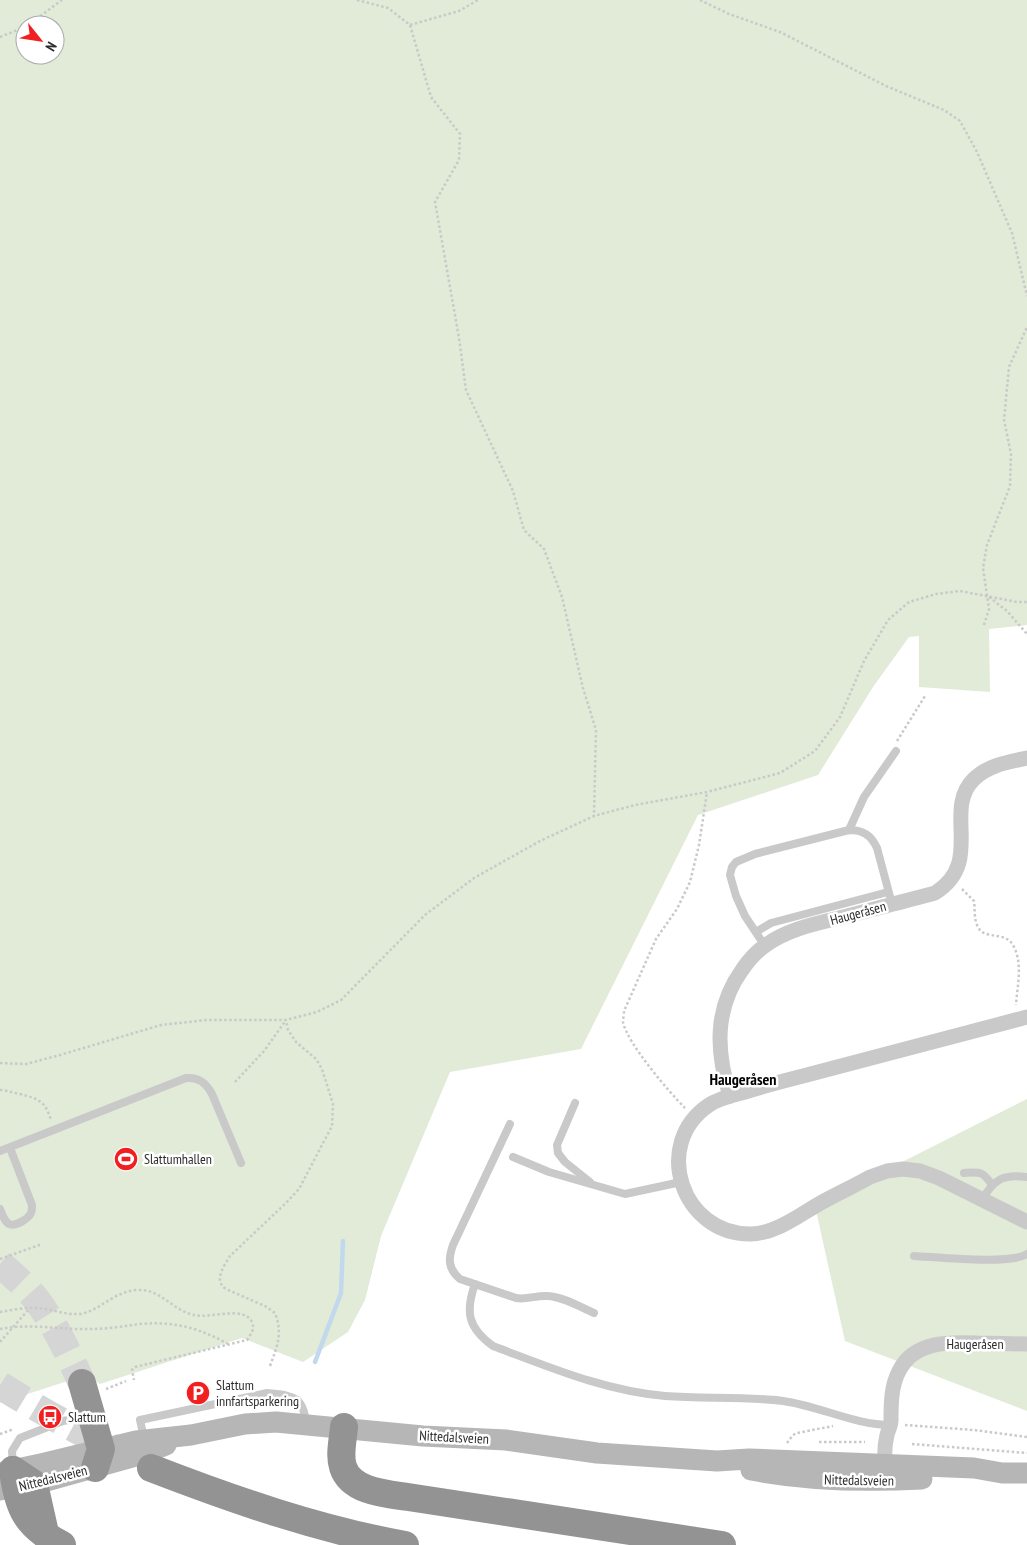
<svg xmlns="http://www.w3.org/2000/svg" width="1027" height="1545" font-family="'PT Sans Narrow',sans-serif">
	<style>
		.green { fill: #e1ebd8; fill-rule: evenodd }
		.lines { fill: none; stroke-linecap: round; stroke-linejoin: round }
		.stream { stroke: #c2d9ed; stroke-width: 4.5 }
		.highway-tunnel { stroke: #d5d5d5; stroke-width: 28; stroke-dasharray: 28 14; stroke-linecap: butt }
		.path { stroke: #c9c9c9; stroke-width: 2.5; stroke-dasharray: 2.5 2.5; stroke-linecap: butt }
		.lane { stroke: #c9c9c9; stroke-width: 8 }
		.street { stroke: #c9c9c9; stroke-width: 15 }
		.secondary { stroke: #b6b6b6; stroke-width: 21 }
		.highway { stroke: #939393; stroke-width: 28 }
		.labels { text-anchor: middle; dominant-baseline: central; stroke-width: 5; stroke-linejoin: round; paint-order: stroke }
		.street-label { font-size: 14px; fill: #2c2c2c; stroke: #fff }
		.poi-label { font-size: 14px; fill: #2c2c2c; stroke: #fff; text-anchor: start }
		.quarter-label { font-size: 16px; font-weight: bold; fill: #000; stroke: #fff }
	</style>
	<rect width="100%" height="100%" fill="#fff"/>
	<g class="green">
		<path d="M0 0H1027V625L989 629 990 692 919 687V636L909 637 873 687 818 775 698 815 581 1049 450 1072 381 1236 365 1300 348 1332 303 1362 242 1338 100 1384 86 1375 0 1403ZM25 25H55V55H25Z"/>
		<polygon points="1027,1099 1027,1411 845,1341 815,1206"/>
	</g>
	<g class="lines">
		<polyline class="stream" points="315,1362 341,1293 343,1241"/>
		<g class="highway-tunnel">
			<path d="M0 1264C14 1276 28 1288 39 1303 57 1328 69 1355 82 1383"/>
			<path d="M0 1385C37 1409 76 1430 116 1450"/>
		</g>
		<g class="path">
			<polyline points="357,0 388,8 410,25 431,97 460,134 459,160 435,202 459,338 466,390 513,491 524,530 544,549 562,597 583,688 596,730 594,816"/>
			<polyline points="700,0 729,14 780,32 886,86 944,110 960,121 977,152 1012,233 1027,296"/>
			<polyline points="28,25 62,0"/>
			<polyline points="410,25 459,11 478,0"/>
			<polyline points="0,37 25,27"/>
			<polyline points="989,597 1007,611 1027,634"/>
			<polyline points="984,625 989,609 983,568 987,545 1010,486 1011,454 1004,420 1009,367 1027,327"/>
			<polyline points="897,741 925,696"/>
			<path d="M962 889 974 901C975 909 974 918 977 925 983 942 1006 929 1014 947 1023 965 1017 987 1016 1005"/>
			<polyline points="0,1063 26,1064 60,1055 161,1025 207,1020 286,1020 317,1012 341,1000 425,915 474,878 540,841 594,816 635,805 707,792 780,773 815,751 840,717 864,661 888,620 909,602 936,594 960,591 1017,602 1027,602"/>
			<polyline points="235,1082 264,1051 286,1020"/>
			<path d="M0 1090C7 1090 13 1093 20 1094 39 1099 45 1101 51 1120"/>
			<path d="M685 1108C669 1092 627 1043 623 1022 623 1019 624 1014 624 1011L656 939 677 909 690 882 699 845 707 792"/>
			<polyline points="0,1259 42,1244"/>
			<path d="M0 1312C12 1310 26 1307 38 1308 52 1309 65 1315 80 1314 100 1311 115 1290 139 1290 160 1289 174 1311 194 1315 209 1319 244 1305 252 1322 255 1329 251 1334 247 1340L135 1367 132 1370 134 1380"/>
			<path d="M0 1329C30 1323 61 1330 91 1329 108 1329 124 1326 140 1324 173 1321 200 1328 228 1344"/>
			<polyline points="0,1342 29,1309"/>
			<path d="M270 1366C277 1347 283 1333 275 1313L265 1306 226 1289C213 1281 224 1266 230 1256L286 1203 299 1189 332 1126 333 1104 322 1069 316 1059 296 1042 288 1030 286 1020"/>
			<polyline points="106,1389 126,1381"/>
			<polyline points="905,1425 974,1430 1027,1437"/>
			<polyline points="0,1434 14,1429"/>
			<polyline points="819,1442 865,1442"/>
			<polyline points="787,1443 793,1435 797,1433 833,1426"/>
			<polyline points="912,1444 1027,1453"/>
		</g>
		<g class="lane">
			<polyline points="849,830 864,797 896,751"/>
			<polyline points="756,932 771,923 888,892"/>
			<path d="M765 946 745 916 736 896 730 875 732 867 736 862 755 854 849 830C863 830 871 835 877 848L892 904"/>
			<polyline points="575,1103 557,1145 558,1153 565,1162 590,1182"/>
			<path d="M510 1124 453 1245C448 1259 448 1269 460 1279L516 1298C527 1300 537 1295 548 1296 564 1297 580 1307 594 1313"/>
			<path d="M0 1151 186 1078C199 1077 206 1083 212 1094L241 1163"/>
			<polyline points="513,1157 549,1172 625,1194 681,1182"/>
			<path d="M964 1173C980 1172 983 1171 992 1185"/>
			<path d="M982 1200C994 1179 1003 1174 1027 1177"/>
			<path d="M0 1209C2 1214 4 1221 9 1224 15 1227 28 1219 31 1213 32 1211 32 1207 32 1205L10 1148"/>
			<path d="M914 1256C936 1257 1011 1265 1027 1254"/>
			<path d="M475 1284C465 1312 468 1328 493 1346 549 1367 605 1391 665 1396 704 1399 744 1396 783 1401 820 1406 854 1425 891 1425"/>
			<path d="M144 1438 140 1420 267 1393C293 1396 303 1395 306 1423"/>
			<polyline points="13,1466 12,1451 20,1438 63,1421 73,1419 86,1422"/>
		</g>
		<g class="street">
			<path d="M1027 1017C952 1037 878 1056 803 1076 784 1081 764 1086 745 1092 734 1095 719 1098 709 1105 651 1144 682 1235 751 1234 779 1233 803 1212 826 1200 841 1192 856 1185 870 1177L887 1171 903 1169 920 1171 939 1178 1027 1222"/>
			<path d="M730 1096C716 1052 714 1009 742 970 748 961 757 951 766 945 789 928 820 923 847 916 877 908 906 901 935 893 985 862 942 810 974 779 988 765 1009 762 1027 758"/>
			<path d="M887 1473C884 1461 884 1448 887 1435 888 1430 891 1426 891 1421 891 1404 891 1386 899 1371 914 1341 948 1342 977 1343 994 1343 1010 1344 1027 1344"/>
		</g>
		<g class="secondary">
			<path d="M751 1470C808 1481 865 1482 922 1479"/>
			<polyline points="3,1472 45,1463 136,1441 191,1435 245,1424 276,1422 423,1436 506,1440 597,1453 717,1461 749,1459 974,1468 1002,1473 1027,1473"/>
			<polyline points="0,1490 47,1481 140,1455 166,1445"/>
		</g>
		<g class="highway">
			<polyline points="82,1383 101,1449 95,1468"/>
			<path d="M344 1427C343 1440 339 1455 343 1467 351 1492 387 1494 408 1497L722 1545"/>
			<path d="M151 1468C234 1500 317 1529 405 1545"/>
			<path d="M13 1470C18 1509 26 1526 62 1545"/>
			<polyline points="13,1470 34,1484 45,1533"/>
		</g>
	</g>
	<defs>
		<g id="stadium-disc" transform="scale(1.25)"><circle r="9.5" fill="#f21f21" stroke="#fff"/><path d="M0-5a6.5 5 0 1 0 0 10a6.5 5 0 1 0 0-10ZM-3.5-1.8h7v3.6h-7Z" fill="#fff"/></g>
		<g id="parking-disc" transform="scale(1.25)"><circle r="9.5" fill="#f21f21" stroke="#fff"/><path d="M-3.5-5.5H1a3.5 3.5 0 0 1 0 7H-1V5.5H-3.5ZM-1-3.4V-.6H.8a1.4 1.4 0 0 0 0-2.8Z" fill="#fff"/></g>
		<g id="bus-disc" transform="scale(1.25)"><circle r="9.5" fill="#f21f21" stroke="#fff"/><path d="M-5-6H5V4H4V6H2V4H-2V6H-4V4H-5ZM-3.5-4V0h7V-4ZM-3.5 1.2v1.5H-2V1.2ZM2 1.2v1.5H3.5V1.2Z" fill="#fff"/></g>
	</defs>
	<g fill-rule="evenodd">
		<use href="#stadium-disc" x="126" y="1159"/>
		<use href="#parking-disc" x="198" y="1393"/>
		<use href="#bus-disc" x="50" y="1417"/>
	</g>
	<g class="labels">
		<g class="street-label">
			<text transform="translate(858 913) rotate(-15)">Haugeråsen</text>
			<text x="975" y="1344">Haugeråsen</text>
			<text transform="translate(454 1437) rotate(3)">Nittedalsveien</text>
			<text transform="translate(53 1478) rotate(-14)">Nittedalsveien</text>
			<text transform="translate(859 1480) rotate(1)">Nittedalsveien</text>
		</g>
		<g class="poi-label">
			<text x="144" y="1159">Slattumhallen</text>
			<text x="216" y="1385">Slattum<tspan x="216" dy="16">innfartsparkering</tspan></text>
			<text x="68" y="1417">Slattum</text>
		</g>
		<g class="quarter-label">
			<text x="743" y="1079">Haugeråsen</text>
		</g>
	</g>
	<g transform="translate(40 40) rotate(120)"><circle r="24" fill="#ffffff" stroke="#ababab"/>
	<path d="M0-4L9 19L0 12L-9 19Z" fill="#f21f21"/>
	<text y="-8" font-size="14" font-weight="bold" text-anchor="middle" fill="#2c2c2c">N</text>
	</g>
</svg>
